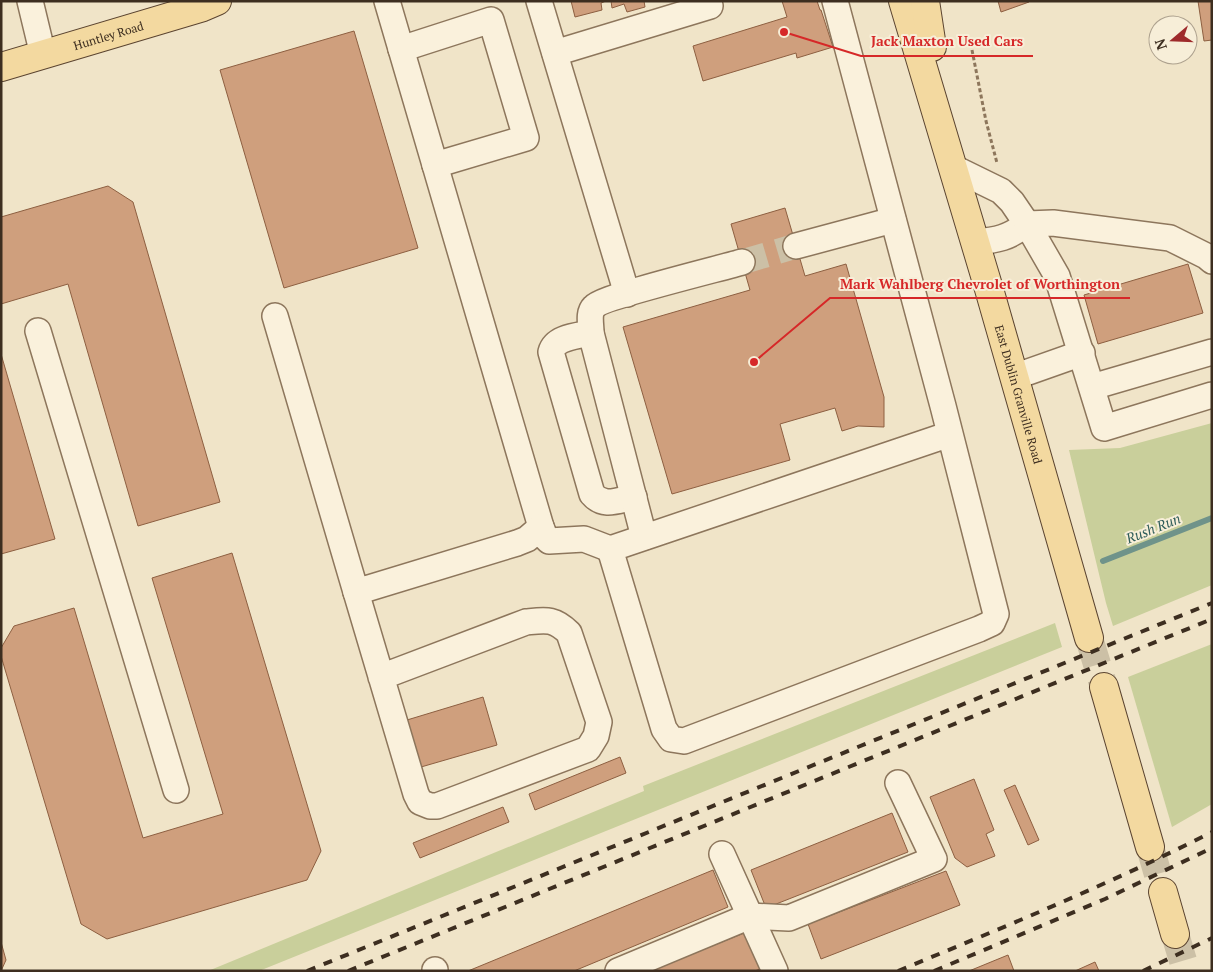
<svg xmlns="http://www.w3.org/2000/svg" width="1213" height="972" font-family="'PT Serif',serif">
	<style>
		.green { fill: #c9cf9b }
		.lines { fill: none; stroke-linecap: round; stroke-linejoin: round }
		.stream { stroke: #6f938a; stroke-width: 6 }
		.building { fill: #cf9f7d; stroke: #8d5f41 }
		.minor-tunnel { stroke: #ccc0a6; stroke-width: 25; stroke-dasharray: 25 12; stroke-linecap: butt }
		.major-tunnel { stroke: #ccc0a6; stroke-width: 28; stroke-dasharray: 28 14; stroke-linecap: butt }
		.minor-casing { stroke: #8d765c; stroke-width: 28 }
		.major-casing { stroke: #5b4430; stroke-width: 30 }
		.path { stroke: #8d765c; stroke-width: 3; stroke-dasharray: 4 2.5; stroke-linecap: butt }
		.minor { stroke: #faf1dc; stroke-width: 25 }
		.major { stroke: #f3d9a0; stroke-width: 28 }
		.rail { stroke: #3d2e20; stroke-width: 4; stroke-dasharray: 9 9; stroke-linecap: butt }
		.labels { text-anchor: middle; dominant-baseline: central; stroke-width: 4; stroke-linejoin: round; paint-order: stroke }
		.street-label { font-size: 12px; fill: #3d2e20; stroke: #f7eed8 }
		.water-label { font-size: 14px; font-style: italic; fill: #2f5d5a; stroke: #f7eed8 }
		.leader { fill: none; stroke: #d62828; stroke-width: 2 }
		.callout-dot { fill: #d62828; stroke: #f7eed8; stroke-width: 2 }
		.callout-label { font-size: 14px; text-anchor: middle; font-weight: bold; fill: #d62828; stroke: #f7eed8; stroke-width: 4; stroke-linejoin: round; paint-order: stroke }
	</style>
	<rect width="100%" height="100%" fill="#f0e4c8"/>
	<g class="green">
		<polygon points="1212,423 1212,585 1113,626 1106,603 1069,450 1120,448"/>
		<polygon points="1055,623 1062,647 259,971 208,971 644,791 643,786"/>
		<polygon points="1212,644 1212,804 1172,827 1128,677"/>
	</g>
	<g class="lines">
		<polyline class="stream" points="1103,561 1212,518"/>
	</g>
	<g class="building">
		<polygon points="571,1 606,1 601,3 602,10 575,17"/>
		<polygon points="611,1 644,1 645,7 627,12 624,4 612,8"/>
		<polygon points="782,1 817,1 820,10 821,10 833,47 797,58 796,53 703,81 693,46 787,17"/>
		<polygon points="998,1 1029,1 1029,2 1001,12"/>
		<polygon points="1198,1 1212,1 1212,40 1204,41"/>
		<polygon points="354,31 418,248 284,288 220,70"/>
		<polygon points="108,186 133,202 220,502 138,526 68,284 1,304 1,217"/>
		<polygon points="785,208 805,276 846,264 884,397 884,427 858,426 842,431 835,408 780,424 790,460 672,494 623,327 750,290 731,224"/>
		<polygon points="1188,264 1203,313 1098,344 1084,295"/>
		<polygon points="1,354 55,539 1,554"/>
		<polygon points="232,553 321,851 307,880 107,939 81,924 1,656 1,648 14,626 74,608 143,838 223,814 152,578"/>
		<polygon points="483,697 497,745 421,767 407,720"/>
		<polygon points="620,757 626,773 535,810 529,794"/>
		<polygon points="974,779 994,830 986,834 995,856 967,867 955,858 930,797"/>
		<polygon points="1015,785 1039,840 1028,845 1004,790"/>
		<polygon points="503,807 509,822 420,858 413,843"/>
		<polygon points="892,813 908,852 766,908 751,870"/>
		<polygon points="713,870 728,907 574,971 468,971"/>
		<polygon points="946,871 960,905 821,959 808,924"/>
		<polygon points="749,931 764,967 755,971 650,971"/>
		<polygon points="1,942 6,960 1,971"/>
		<polygon points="1008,955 1014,971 969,971"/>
		<polygon points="1095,962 1099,971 1075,971"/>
	</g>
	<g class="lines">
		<polyline class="minor-tunnel" points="742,262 796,246"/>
		<g class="major-tunnel">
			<polyline points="1089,638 1104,687"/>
			<polyline points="1150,847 1163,892"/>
			<polyline points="1175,934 1186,971"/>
		</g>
		<g class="minor-casing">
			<g id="minor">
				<polyline points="30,1 43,55"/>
				<polyline points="387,1 541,527"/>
				<polyline points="539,1 627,294"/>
				<polyline points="835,1 943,406 996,614 992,623 979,629 684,741 671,739 664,729 610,549 950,434"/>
				<polyline points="401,49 491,20 526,138 435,165"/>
				<polyline points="555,53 710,6"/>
				<path d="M954 168 1001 191 1012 202 1027 224C1008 238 998 240 975 242"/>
				<polyline points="796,246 893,220"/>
				<polyline points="1212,261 1206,256 1170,238 1053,223 1027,224 1057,276 1104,428 1212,395"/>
				<polyline points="275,316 356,592 517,543 527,539 541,527 545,537 549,541 584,539 610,549"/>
				<polyline points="38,331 176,790"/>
				<path d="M591 333C577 336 555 337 551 352L592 494C604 508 618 500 634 497"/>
				<polyline points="1014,377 1082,353"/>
				<polyline points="1092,387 1212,352"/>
				<path d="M644 537 591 333C591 324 588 313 594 307 602 297 722 268 742 262"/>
				<path d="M356 592 416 794 420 802 430 806H437L588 749 596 736 599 722 569 633C554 618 546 620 526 622L381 677"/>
				<polyline points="722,854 775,971"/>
				<polyline points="435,970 435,971"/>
				<polyline points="618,971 750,916 789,918 934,859 898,783"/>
			</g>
		</g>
		<g class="major-casing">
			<g id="major">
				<path id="s1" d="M903 1 989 289 1089 638"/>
				<polyline points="925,1 932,47"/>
				<path id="s2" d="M1 67 203 7 217 1"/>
				<polyline points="1104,687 1150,847"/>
				<polyline points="1163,892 1175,934"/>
			</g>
		</g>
		<polyline class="path" points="972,50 986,121 997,163"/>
		<use href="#minor" class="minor"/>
		<use href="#major" class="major"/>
		<g class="rail">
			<polyline points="307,971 1212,603"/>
			<polyline points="348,971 1212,619"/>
			<path d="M898 971C1004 927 1110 884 1212 832"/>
			<polyline points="934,971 1105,899 1212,848"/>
			<polyline points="1143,971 1212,938"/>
		</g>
	</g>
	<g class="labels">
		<g class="street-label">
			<text stroke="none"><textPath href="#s2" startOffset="112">Huntley Road</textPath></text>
			<text stroke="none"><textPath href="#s1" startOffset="410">East Dublin Granville Road</textPath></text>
		</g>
		<g class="water-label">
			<text transform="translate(1153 528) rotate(-22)">Rush Run</text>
		</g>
	</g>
	<path class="leader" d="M784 32L861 56H1033M754 362L830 298H1130"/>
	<g class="callout-dot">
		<circle cx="784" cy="32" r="5"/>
		<circle cx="754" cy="362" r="5"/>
	</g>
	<g class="callout-label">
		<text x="947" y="46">Jack Maxton Used Cars</text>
		<text x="980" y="289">Mark Wahlberg Chevrolet of Worthington</text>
	</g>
	<rect width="1213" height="972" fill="none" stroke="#3d2e20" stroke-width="5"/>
	<g transform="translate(1173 40) rotate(251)"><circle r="24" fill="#f7eed8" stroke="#ada18e"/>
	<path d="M0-4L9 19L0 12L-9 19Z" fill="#9e2a2b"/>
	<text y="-8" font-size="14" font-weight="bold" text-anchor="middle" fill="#3d2e20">N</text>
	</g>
</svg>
